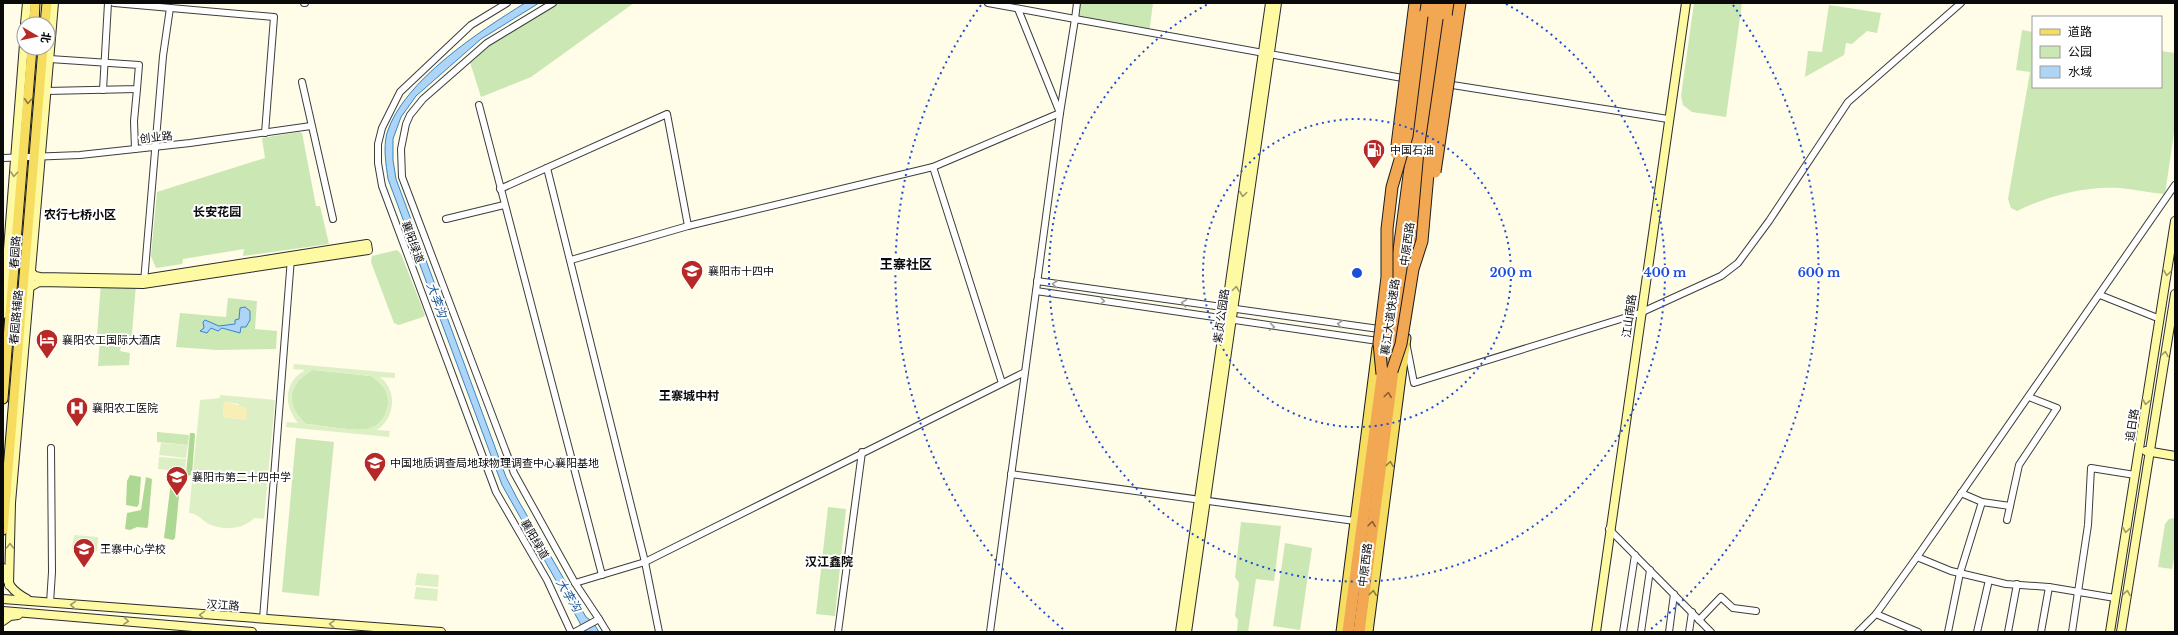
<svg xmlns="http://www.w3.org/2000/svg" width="2178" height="635" font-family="'Libre Baskerville','Noto Sans SC',serif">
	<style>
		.green { fill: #cbe7b3 }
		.forest { fill: #add893 }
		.sand { fill: #f9efb5 }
		.pitch { fill: #ddefc5; fill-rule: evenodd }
		.water { fill: #aed5f5; stroke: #3685ca }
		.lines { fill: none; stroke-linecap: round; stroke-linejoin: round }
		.street-casing { stroke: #3d3d3d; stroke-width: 8 }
		.secondary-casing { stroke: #2c2c2c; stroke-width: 10 }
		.primary-casing { stroke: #1b1b1b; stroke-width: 11 }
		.highway-casing { stroke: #1b1b1b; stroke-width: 13 }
		.street { stroke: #fff; stroke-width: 6 }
		.secondary { stroke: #fefaa4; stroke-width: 8 }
		.primary { stroke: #f6dd60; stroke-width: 9 }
		.highway { stroke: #f2a753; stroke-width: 11 }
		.highway-bridge-casing { stroke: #1b1b1b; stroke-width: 13; stroke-linecap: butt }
		.highway-bridge { stroke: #f2a753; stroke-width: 11 }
		.oneway { stroke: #8c7e39 }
		.oneway2 { stroke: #9c9a66 }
		.oneway3 { stroke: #9d9d9d }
		.oneway4 { stroke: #8a6032 }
		.ring { fill: none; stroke: #1d4ed8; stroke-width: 2; stroke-dasharray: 2 4 }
		.labels { text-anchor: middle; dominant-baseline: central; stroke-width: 4; stroke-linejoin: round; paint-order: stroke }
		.street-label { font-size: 11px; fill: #0a0a0a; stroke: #fff }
		.poi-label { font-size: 11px; fill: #0a0a0a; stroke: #fff; text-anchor: start }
		.neighbourhood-label { font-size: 12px; font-weight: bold; fill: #0a0a0a; stroke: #fff }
		.water-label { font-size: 12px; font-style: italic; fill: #175798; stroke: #fff }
		.quarter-label { font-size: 13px; font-weight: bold; fill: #0a0a0a; stroke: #fff }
		.centre { fill: #1d4ed8; stroke: #fff; stroke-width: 2 }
		.ring-label { font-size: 12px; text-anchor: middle; font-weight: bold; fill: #1d4ed8; stroke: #fff; stroke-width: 4; stroke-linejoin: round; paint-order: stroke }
	</style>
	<rect width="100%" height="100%" fill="#fffce8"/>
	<g class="green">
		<polygon points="550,3 634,3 531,77 481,97 469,59"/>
		<polygon points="1077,3 1153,3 1149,33 1075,19"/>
		<polygon points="1694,3 1742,3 1726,117 1692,112 1683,105 1681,96"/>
		<polygon points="1829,5 1881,13 1877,33 1867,31 1852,44 1846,43 1844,55 1805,77 1808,51 1822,52"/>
		<path d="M2022 30 2033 32V87H2161V51L2175 53V126L2165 194C2149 193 2134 189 2119 188 2084 186 2048 196 2017 211L2011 208 2008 199 2030 72 2016 70Z"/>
		<polygon points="299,132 302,133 316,206 320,206 329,244 243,256 244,249 183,259 182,264 156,268 151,256 157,192 265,158 262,138"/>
		<polygon points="397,250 401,254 425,315 423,317 399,325 394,323 371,262 372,256"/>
		<polygon points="101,283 136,284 131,346 121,346 120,351 130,353 129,365 98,366 100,339 97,335"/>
		<polygon points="228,298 257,301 255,329 277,331 276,349 217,350 176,347 180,313 226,317"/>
		<path d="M313 370 371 376C382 383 389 391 388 404 387 415 380 426 368 429 359 432 319 425 306 424 284 405 288 383 313 370Z"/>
		<polygon points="157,432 189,435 188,445 157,442"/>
		<polygon points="296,438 334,442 319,596 282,592"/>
		<polygon points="828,507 846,509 835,616 816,614"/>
		<polygon points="2175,518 2175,552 2172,569 2158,567 2165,524 2169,519"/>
		<polygon points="1241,522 1281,526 1274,581 1256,579 1248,632 1237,632 1238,620 1235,616 1239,583 1235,577"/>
		<polygon points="1285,543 1312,548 1300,630 1273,626"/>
	</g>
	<g class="forest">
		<polygon points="190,433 194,433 195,435 192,474 188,476 186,474"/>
		<polygon points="130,475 141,477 139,504 137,507 126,505 127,481"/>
		<polygon points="146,477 152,479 148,526 147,528 137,527 130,530 125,529 127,513 141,510"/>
		<polygon points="171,482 180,485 175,538 173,540 164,538"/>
	</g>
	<polygon class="sand" points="224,402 248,407 246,420 223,417"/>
	<g class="pitch">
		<path d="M294 364 395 373V378L380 377C398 391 395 418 377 430L390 431 389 437 286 427 287 422 298 423C283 405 284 382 305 370L293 369ZM313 370 371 376C382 382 389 391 388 404 387 415 380 426 368 429 359 432 318 425 306 424 284 405 288 383 313 370Z"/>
		<path d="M220 395 275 400 264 519 254 518C243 530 221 531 207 523 200 518 198 514 189 513L200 400 220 398ZM224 402 239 404V406L247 408 246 420 223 417Z"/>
		<polygon points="161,443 188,445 186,458 159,455"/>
		<polygon points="159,457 186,459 185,472 158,469"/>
		<polygon points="74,535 98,537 97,551 72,549"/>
		<polygon points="417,573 439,575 438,587 415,585"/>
		<polygon points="416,587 438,589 437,601 414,599"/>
	</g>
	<g class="water">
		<path d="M525 3H539L481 39 416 96 401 117 393 139V160L396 179 506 477 518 500 586 617 593 622 599 632H581L580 623 502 485 388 179C386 164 383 148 387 133 403 81 480 31 525 3Z"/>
		<polygon points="245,307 250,311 250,320 246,327 241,327 240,333 222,328 218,331 211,328 207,333 200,331 204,328 203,322 205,320 219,326 235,324 235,320 239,319 240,308"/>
	</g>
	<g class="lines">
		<g class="street-casing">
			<g id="street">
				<polyline points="114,3 274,17 265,133"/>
				<polyline points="304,3 305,3"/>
				<polyline points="507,3 471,25 400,92 382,128 378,144 378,163 382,186 496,492 547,580 571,632"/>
				<polyline points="553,3 487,43 423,99 410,115 406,124 401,149 402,177 514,473 575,583 599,619 575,632"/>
				<polyline points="988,3 1075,19 1077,3"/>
				<polyline points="302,82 333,219"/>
				<polyline points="1446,84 1668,119"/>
				<polyline points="103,90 108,3"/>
				<polyline points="46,91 137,89 139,65 50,59"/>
				<polyline points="479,105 602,575"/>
				<polyline points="135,149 134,121 137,89"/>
				<polyline points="3,158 80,155 190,143 311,126"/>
				<polyline points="933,167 1060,113 1018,9"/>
				<polyline points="547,168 645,562 659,632"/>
				<polyline points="500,189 667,114 688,226 933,167 1002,383"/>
				<polyline points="446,219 504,205"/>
				<polyline points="571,260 688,226"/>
				<polyline points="1037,281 1379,329"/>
				<polyline points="144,282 163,56 170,8"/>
				<polyline points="1036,291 1378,341"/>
				<polyline points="2100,295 2160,319"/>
				<polyline points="1407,347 1414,383 1640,313 1721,276 1738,263 1769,221 1848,102 1961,3"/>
				<polyline points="1011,474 1355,521"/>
				<polyline points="1961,493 1982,502 2010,506"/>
				<polyline points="2007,520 2019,465 2057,408 2029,397"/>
				<polyline points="1609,529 1711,632"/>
				<polyline points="1917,557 1951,571 2006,584 2049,587 2115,598"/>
				<polyline points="575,583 645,562 1025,372"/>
				<polyline points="50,603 52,572 51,448"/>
				<polyline points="1876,614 1918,632"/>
				<polyline points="263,619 291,258"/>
				<polyline points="599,619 607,632"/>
				<polyline points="1699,620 1721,597 1733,608 1756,611"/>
				<polyline points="838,632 862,452"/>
				<polyline points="990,632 1060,113 1075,19 1408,79"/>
				<polyline points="1623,632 1635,555"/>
				<polyline points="1641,632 1650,570"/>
				<polyline points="1669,632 1674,594"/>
				<polyline points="1689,632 1692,612"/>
				<polyline points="1858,632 1876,614 1917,557 2175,185"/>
				<polyline points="1948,632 1960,573 1982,502"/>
				<polyline points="1977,632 1989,580"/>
				<polyline points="2008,632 2017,584"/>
				<polyline points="2041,632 2049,587"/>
				<polyline points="2072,632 2088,525 2091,468 2135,475"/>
			</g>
		</g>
		<g class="secondary-casing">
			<g id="secondary">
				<polyline points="25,24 27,3"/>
				<polyline points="30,287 39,282 143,284 368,250 367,244 144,279 40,277 35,276 31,272"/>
				<polyline points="3,314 24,44"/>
				<polyline points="2146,451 2175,456"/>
				<path d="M3 568C8 585 12 591 27 599"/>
				<polyline points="9,585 11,503 54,3"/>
				<polyline points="3,599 441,632"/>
				<polyline points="3,611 252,632"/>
				<polyline points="3,621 10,616 18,615"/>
				<polyline points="1180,632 1270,3"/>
				<polyline points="1187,632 1277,3"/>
				<polyline points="1596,632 1686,3"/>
				<polyline points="2110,632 2175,221"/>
				<polyline points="2121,632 2175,294"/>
			</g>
		</g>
		<g class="primary-casing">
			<g id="primary">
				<polyline points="34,24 35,3"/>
				<polyline points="45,24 47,3"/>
				<polyline points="3,399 32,48"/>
				<polyline points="3,530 43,48"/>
				<polyline points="1341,632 1377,348"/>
				<polyline points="1368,632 1406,338"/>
			</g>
		</g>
		<g class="highway-casing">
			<g id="highway">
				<polyline points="1422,16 1424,3"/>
				<polyline points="1449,20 1451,3"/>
				<polyline points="1348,632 1432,3"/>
				<polyline points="1359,632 1441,3"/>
			</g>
		</g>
		<use href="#street" class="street"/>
		<use href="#secondary" class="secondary"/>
		<use href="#primary" class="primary"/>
		<use href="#highway" class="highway"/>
		<g class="highway-bridge-casing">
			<g id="highway-bridge">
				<polyline points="1396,153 1415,3"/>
				<polyline points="1435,172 1460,3"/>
				<polyline points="1392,371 1401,344 1413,269 1422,241 1430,151 1449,20"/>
				<polyline points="1382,374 1379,343 1387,277 1387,229 1392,187 1407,136 1422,16"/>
			</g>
		</g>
		<use href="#highway-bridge" class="highway-bridge"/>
	</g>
	<defs><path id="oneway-chevron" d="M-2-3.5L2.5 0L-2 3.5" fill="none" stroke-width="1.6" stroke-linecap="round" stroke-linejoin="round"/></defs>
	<g class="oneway">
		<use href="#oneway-chevron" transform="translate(28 101) rotate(94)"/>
		<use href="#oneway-chevron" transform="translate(1390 464) rotate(-82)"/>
		<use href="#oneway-chevron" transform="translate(1373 593) rotate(-83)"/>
	</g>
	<g class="oneway2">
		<use href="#oneway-chevron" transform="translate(14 174) rotate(94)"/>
		<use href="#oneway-chevron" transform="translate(1243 194) rotate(98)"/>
		<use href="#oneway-chevron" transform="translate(2167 273) rotate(99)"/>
		<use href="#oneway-chevron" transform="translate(1236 289) rotate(-82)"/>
		<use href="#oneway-chevron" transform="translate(2165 354) rotate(-81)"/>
		<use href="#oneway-chevron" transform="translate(2146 402) rotate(99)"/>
		<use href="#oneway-chevron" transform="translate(2126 530) rotate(99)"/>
		<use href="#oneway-chevron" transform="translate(10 546) rotate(-89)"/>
		<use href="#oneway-chevron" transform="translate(2127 593) rotate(-81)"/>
		<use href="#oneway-chevron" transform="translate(73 605) rotate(-175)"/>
		<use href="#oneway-chevron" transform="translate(202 615) rotate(-176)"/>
		<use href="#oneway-chevron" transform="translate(126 621) rotate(5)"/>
		<use href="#oneway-chevron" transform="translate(332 624) rotate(-176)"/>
	</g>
	<g class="oneway3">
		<use href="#oneway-chevron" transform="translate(1055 284) rotate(-172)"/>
		<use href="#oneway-chevron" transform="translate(1102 301) rotate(9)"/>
		<use href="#oneway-chevron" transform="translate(1184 303) rotate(-172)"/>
		<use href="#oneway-chevron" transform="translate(1340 324) rotate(-173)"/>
		<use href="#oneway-chevron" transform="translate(1272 327) rotate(8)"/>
	</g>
	<g class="oneway4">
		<use href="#oneway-chevron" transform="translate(1388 395) rotate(-83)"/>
		<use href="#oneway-chevron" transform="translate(1372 524) rotate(-83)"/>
	</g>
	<g class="ring">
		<circle cx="1357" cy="273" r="154"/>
		<path d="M1506 4A308 308 0 1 1 1208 4"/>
		<path d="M1063 629A462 462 0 0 1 981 5M1733 5A462 462 0 0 1 1651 629"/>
	</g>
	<defs>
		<g id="fuel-pin" transform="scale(1.15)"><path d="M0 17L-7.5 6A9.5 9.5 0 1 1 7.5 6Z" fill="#b72926" stroke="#fff"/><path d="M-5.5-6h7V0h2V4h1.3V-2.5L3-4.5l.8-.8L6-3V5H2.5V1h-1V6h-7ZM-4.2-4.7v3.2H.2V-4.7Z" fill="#fff"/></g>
		<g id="school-pin" transform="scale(1.15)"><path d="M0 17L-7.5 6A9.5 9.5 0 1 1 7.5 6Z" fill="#b72926" stroke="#fff"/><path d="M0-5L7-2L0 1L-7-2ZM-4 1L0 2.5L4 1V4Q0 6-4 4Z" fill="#fff"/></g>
		<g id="hotel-pin" transform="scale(1.15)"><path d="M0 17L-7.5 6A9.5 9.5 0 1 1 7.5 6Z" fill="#b72926" stroke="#fff"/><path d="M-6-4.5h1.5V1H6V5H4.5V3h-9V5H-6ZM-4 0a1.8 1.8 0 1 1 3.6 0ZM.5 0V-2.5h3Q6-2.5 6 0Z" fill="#fff"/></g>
		<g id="hospital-pin" transform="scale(1.15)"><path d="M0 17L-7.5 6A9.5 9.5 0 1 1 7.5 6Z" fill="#b72926" stroke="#fff"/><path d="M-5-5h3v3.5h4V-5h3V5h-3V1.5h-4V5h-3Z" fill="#fff"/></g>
		<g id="university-pin" transform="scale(1.15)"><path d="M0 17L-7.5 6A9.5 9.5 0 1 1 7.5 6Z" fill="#b72926" stroke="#fff"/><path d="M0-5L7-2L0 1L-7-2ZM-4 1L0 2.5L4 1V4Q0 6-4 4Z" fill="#fff"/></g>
	</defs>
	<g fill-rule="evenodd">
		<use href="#fuel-pin" x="1374" y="150"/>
		<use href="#school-pin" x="692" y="271"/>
		<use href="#hotel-pin" x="47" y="340"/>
		<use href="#hospital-pin" x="77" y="408"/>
		<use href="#university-pin" x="375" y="463"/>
		<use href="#school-pin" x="177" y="477"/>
		<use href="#school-pin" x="84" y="549"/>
	</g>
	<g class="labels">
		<g class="street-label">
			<text transform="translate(156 137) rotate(-6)">创业路</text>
			<text transform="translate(413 242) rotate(70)">襄阳绿道</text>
			<text transform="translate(1407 244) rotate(-82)">中原西路</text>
			<text transform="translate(15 252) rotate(-86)">春园路</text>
			<text transform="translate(1221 316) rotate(-82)">紫贞公园路</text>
			<text transform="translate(1629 316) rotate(-82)">江山南路</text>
			<text transform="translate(16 317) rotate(-85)">春园路辅路</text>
			<text transform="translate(1390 317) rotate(-82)">襄江大道快速路</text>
			<text transform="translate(2132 425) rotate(-81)">追日路</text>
			<text transform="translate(535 539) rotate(60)">襄阳绿道</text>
			<text transform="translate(1365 565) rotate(-83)">中原西路</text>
			<text transform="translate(223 605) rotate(4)">汉江路</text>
		</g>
		<g class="poi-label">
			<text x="1390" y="150">中国石油</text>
			<text x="708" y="271">襄阳市十四中</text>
			<text x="62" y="340">襄阳农工国际大酒店</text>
			<text x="92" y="408">襄阳农工医院</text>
			<text x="390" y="463">中国地质调查局地球物理调查中心襄阳基地</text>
			<text x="192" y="477">襄阳市第二十四中学</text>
			<text x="100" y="549">王寨中心学校</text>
		</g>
		<g class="neighbourhood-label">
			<text x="217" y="211">长安花园</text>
			<text x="80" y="214">农行七桥小区</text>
			<text x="689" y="395">王寨城中村</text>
			<text x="829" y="561">汉江鑫院</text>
		</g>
		<g class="water-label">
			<text transform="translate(437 300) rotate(70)">大李沟</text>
			<text transform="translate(569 595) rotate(59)">大李沟</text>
		</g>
		<g class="quarter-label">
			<text x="906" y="264">王寨社区</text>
		</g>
	</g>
	<circle cx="1357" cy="273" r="6" class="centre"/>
	<g class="ring-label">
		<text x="1511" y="277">200 m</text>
		<text x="1665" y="277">400 m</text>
		<text x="1819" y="277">600 m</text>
	</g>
	<rect width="2178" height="635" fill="none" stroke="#0a0a0a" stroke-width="8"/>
	<rect x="2032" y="16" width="130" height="72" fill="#ffffff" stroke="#9d9d9d"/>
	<rect x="2040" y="29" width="20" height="6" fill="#f6dd60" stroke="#9d9d9d"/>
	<text x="2068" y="36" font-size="12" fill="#0a0a0a">道路</text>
	<rect x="2040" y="46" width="20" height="12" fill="#cbe7b3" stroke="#9d9d9d"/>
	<text x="2068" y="56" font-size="12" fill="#0a0a0a">公园</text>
	<rect x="2040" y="66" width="20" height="12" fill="#aed5f5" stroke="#9d9d9d"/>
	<text x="2068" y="76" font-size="12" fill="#0a0a0a">水域</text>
	<g transform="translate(36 36) rotate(99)"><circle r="19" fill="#ffffff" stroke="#9d9d9d"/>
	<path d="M0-3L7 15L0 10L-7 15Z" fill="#b72926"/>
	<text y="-6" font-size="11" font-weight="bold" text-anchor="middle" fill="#0a0a0a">北</text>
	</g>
</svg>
